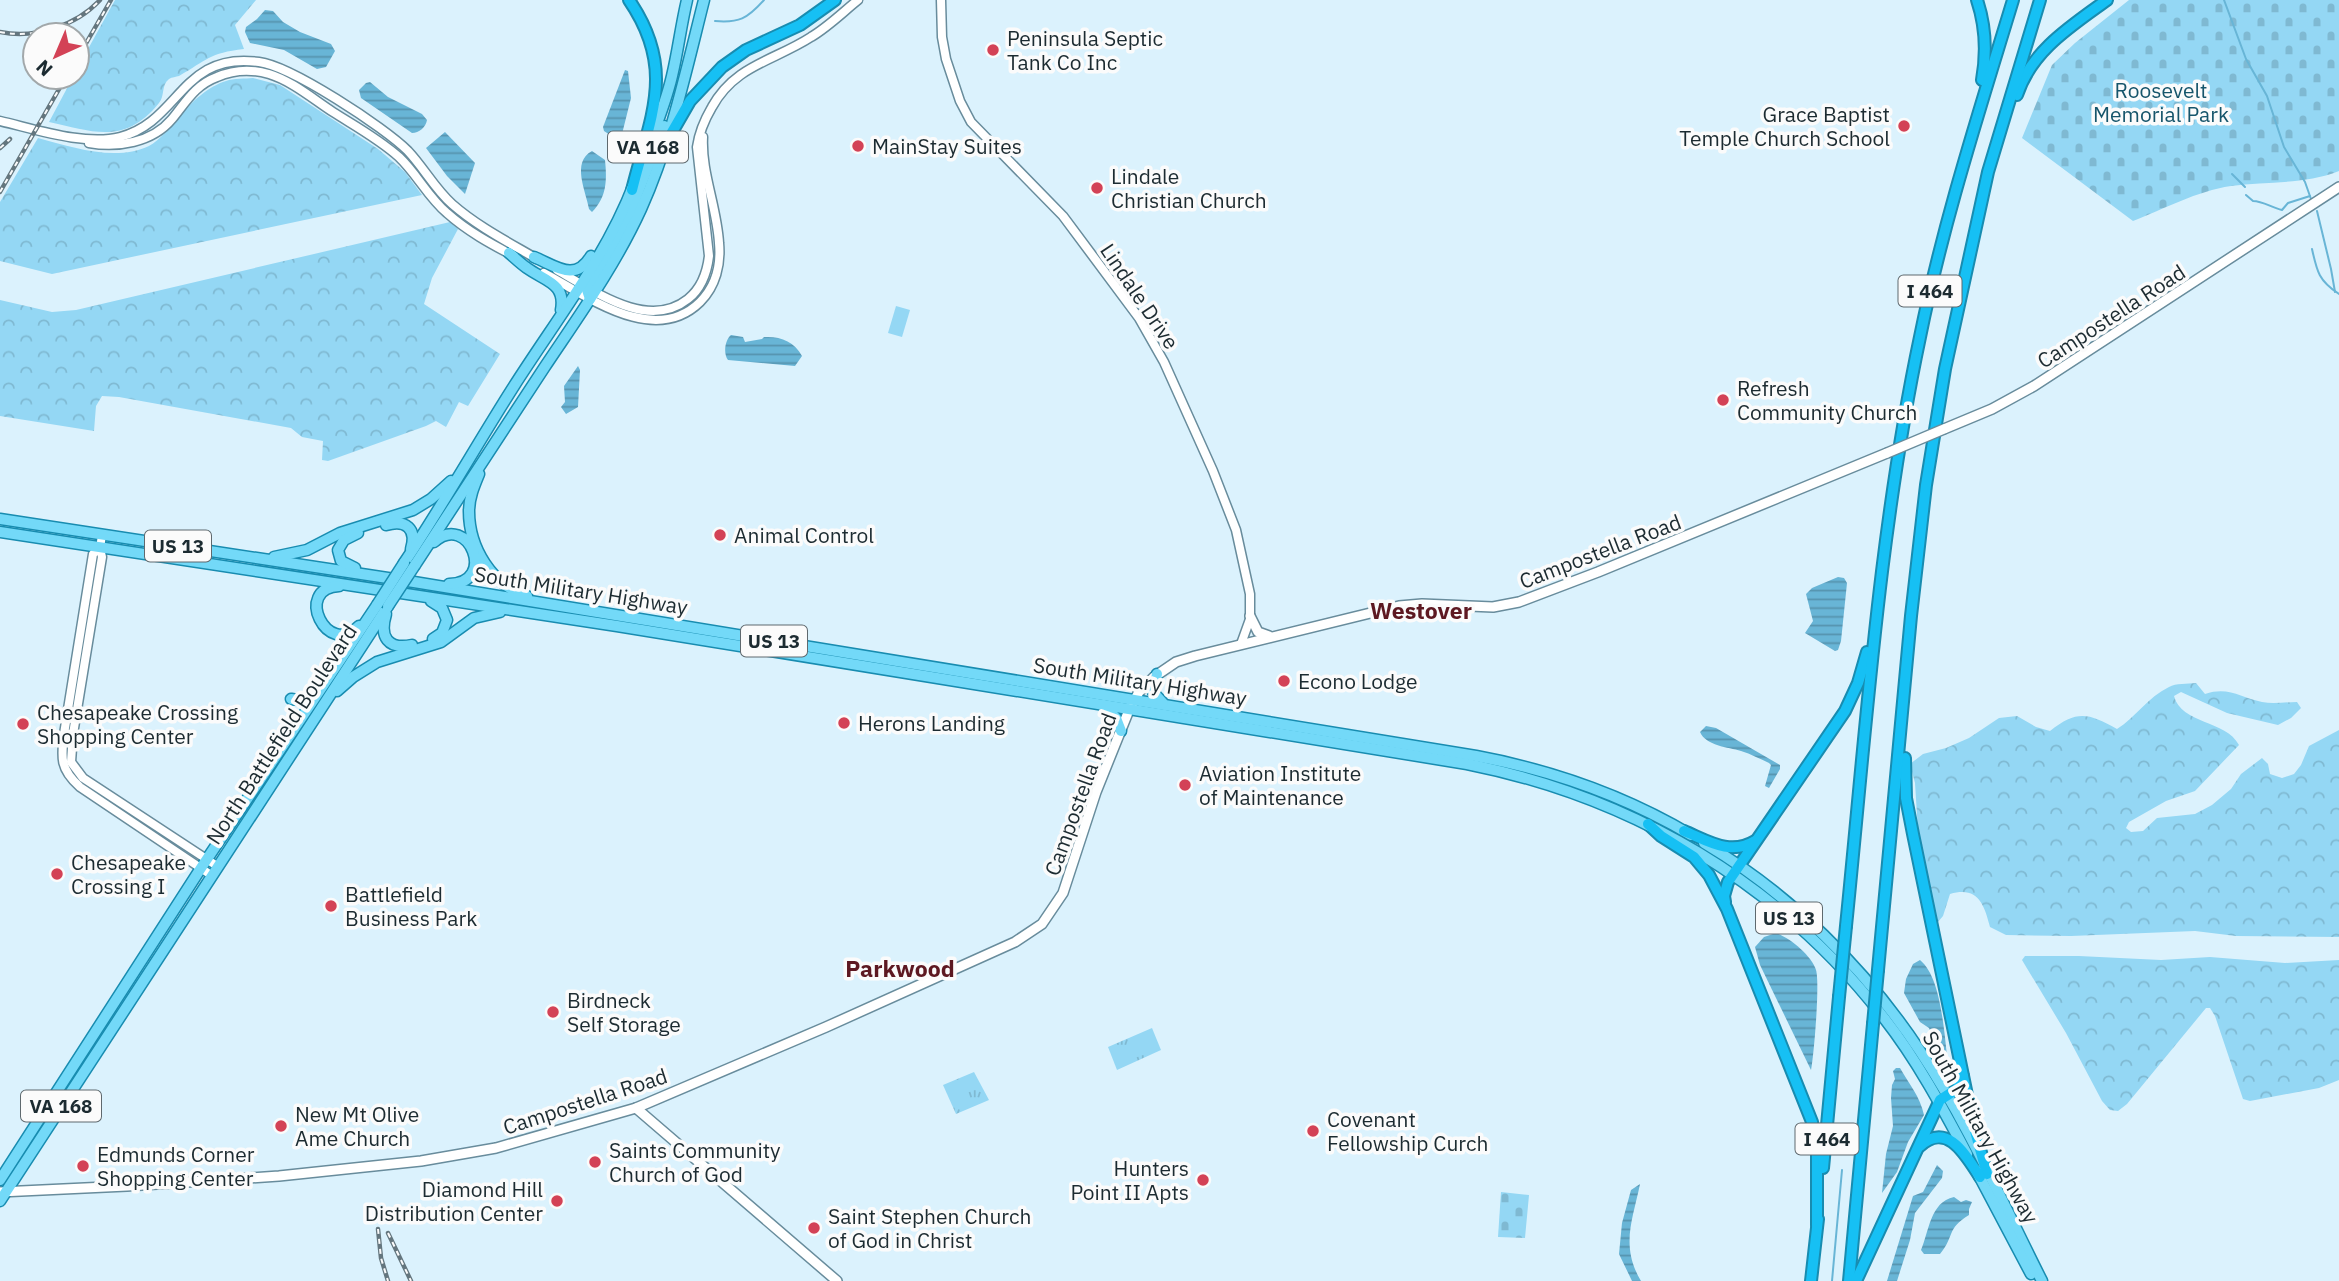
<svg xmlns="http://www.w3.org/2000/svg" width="2339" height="1281" font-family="'IBM Plex Sans',sans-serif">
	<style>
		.forest { fill: url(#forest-crowns) }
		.cemetery { fill: url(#cemetery-stones) }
		.park { fill: url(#park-tufts) }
		.pitch { fill: #94d7f4 }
		.water { fill: url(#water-rules) }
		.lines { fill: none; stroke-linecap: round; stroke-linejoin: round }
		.stream { stroke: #68b5d6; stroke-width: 2 }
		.tertiary-casing { stroke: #688c9c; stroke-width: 11 }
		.secondary-casing { stroke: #688c9c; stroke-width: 12 }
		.primary-casing { stroke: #188cb0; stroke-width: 13 }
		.motorway-casing { stroke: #188cb0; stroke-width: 14 }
		.tertiary { stroke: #fff; stroke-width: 8 }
		.secondary { stroke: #fff; stroke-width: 9 }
		.primary { stroke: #73d9f8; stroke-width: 10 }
		.motorway { stroke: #16c0f4; stroke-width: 10 }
		.rail-casing { stroke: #64767e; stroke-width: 4.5 }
		.rail { stroke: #fbfbfb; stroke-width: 2; stroke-dasharray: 5; stroke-linecap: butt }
		.secondary-bridge-casing { stroke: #688c9c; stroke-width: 12; stroke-linecap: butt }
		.primary-bridge-casing { stroke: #188cb0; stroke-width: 13; stroke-linecap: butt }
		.motorway-bridge-casing { stroke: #188cb0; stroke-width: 14; stroke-linecap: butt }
		.secondary-bridge { stroke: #fff; stroke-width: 9 }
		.primary-bridge { stroke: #73d9f8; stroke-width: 10 }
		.motorway-bridge { stroke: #16c0f4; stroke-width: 10 }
		.poi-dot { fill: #d34256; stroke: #fbfbfb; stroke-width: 2.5 }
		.labels { text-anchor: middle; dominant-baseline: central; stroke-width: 7; stroke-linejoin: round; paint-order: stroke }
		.shield { fill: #fbfbfb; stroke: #5f696e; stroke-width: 2 }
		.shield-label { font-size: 19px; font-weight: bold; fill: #1c2b31 }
		.poi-label { font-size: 21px; fill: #1c2b31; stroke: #fbfbfb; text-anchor: start }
		.park-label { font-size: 21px; fill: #16556b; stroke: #fbfbfb }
		.street-label { font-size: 21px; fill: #1c2b31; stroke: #fbfbfb }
		.neighbourhood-label { font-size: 23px; font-weight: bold; fill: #5d1821; stroke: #fbfbfb }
	</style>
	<defs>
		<pattern id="forest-crowns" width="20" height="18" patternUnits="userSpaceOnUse" patternTransform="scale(1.75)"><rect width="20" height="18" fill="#94d7f4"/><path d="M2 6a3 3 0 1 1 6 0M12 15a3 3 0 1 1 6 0" fill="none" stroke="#7fb9d2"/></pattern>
		<pattern id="cemetery-stones" width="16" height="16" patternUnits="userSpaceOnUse" patternTransform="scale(1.75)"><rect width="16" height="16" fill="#94d7f4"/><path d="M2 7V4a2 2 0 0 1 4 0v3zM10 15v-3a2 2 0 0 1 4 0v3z" fill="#7fb9d2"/></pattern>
		<pattern id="park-tufts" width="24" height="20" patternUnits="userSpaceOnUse" patternTransform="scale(1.75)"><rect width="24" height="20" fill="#94d7f4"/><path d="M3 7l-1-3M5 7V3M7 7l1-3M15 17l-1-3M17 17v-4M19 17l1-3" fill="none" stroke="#7fb9d2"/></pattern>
		<pattern id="water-rules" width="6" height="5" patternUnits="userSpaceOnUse" patternTransform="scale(1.75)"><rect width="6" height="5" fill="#68b5d6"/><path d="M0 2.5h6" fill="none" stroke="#5593ae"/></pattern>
	</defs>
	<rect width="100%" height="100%" fill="#dbf2fd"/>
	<g class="forest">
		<path d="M115 0H256L235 25 244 49C209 53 207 60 179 76 176 77 172 77 169 79 161 85 165 96 159 103 125 145 94 132 49 122L73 77H77V69Z"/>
		<path d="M253 78 280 85 378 149 405 172 422 195 52 274 0 261V202L38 138C72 147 115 162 149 146 160 140 171 126 180 116 191 102 209 86 226 81 234 78 245 79 253 78Z"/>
		<polygon points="450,222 458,229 432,278 424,304 500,354 468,406 459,402 446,427 436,421 426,426 328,461 322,460 323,441 302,437 291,428 119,397 102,396 96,406 94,431 0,416 0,300 52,312 76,310"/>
		<path d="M2196 683 2205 694C2229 686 2241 698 2262 702 2273 704 2286 702 2297 702L2301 708 2291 718 2278 725 2227 713 2181 692 2174 696C2181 724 2226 720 2239 745L2195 791 2166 801 2129 822 2126 828 2131 832 2143 831 2157 818 2195 814 2212 805 2231 789 2241 774 2262 758 2268 764 2270 774 2282 778 2294 774 2301 765 2309 746 2339 730V937L2236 936 2195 931 2071 936 2006 935 1990 927C1984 904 1978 886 1950 894L1943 916 1937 923 1918 831 1915 783 1910 764 1923 754 1946 748 1969 738 1999 718 2017 716 2036 727 2050 731C2077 710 2088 713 2117 729 2136 717 2148 697 2169 687 2176 683 2187 684 2196 683Z"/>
		<polygon points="2025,956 2079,956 2161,960 2210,957 2285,963 2339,960 2339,1080 2319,1088 2250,1101 2243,1099 2215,1016 2210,1008 2206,1008 2127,1104 2118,1111 2110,1110 2102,1101 2066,1033 2022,960"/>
	</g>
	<g class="cemetery">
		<path d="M2129 0H2339V171C2304 185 2267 181 2231 186 2197 191 2164 209 2133 221L2022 138 2052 65 2075 43Z"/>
		<polygon points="1501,1192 1529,1195 1525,1238 1498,1237"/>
	</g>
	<g class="park">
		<polygon points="1152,1028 1161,1050 1117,1070 1108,1047"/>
		<polygon points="974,1072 989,1100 956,1114 943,1085"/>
	</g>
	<polygon class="pitch" points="896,306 910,310 902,337 888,333"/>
	<g class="water">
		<polygon points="265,10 273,11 283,22 300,32 331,44 335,51 326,67 317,69 284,50 250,43 245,32 246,27 257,19"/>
		<polygon points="625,70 628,71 631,98 622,134 619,137 613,137 604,131 603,127"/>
		<path d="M370 82 388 97 422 114 427 120C426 127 419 133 412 133L361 98 359 90 366 83Z"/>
		<polygon points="445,132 475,163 465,194 447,176 426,148"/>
		<path d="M592 151 605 160C607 180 607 197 592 212L589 209C586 191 571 162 592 151Z"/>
		<path d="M731 335 743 337 745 342 762 339 764 337C780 336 794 341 802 356L795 366 728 360C723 353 725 340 731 335Z"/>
		<polygon points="578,366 580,370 578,407 566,414 561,407 565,402 564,386"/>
		<polygon points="1838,577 1844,578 1847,583 1841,641 1838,650 1835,651 1805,633 1813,621 1806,594 1812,588"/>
		<path d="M1706 726 1716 728 1780 765V769L1769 788 1765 786 1771 765 1769 763C1760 759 1751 754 1741 751 1728 747 1706 746 1700 732Z"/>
		<path d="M1776 933C1790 938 1811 955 1816 970 1820 983 1814 1054 1811 1070L1760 965 1755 947 1764 937Z"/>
		<path d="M1920 960C1942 978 1944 1035 1948 1063L1935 1045 1929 1028 1920 1022 1904 993 1906 979 1913 964Z"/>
		<path d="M1896 1068H1900C1909 1084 1920 1096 1924 1115L1908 1142 1897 1172 1882 1193 1886 1154 1893 1126 1891 1098 1892 1085 1895 1079 1893 1071Z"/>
		<polygon points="1937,1165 1943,1171 1942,1178 1915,1213 1910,1240 1897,1281 1887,1281 1913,1196 1923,1192"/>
		<path d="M1640 1184C1633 1219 1620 1246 1641 1281H1632L1619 1254 1622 1223 1631 1190Z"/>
		<path d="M1954 1197 1961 1202 1966 1200 1972 1202 1969 1209V1215C1946 1229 1955 1236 1940 1254H1924L1921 1250C1929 1232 1930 1202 1954 1197Z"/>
	</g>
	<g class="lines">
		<g class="stream">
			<polyline points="2224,0 2246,59 2267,96 2284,147 2305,182 2311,199"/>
			<path d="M715 21C739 23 747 19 764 0"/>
			<polyline points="2232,174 2245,187"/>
			<path d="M2246 195 2253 201C2263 201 2272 208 2282 210L2288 203 2310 196"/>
			<polyline points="2317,211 2331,269 2335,292"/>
			<path d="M2312 249C2317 272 2319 281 2339 294"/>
			<polyline points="1832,1281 1842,1170"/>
		</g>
		<g class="tertiary-casing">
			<g id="tertiary">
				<polyline points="941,0 942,37 946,59 960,101 971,122 1063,216 1139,318 1164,362 1213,471 1236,530 1250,594 1250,619 1241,644"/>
				<path d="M0 121C35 129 85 146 120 137 180 122 181 51 259 62 291 66 384 127 408 151 424 168 435 189 452 204 477 226 508 242 537 259"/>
				<path d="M89 143C117 148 152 143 172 119 186 102 195 85 217 77 233 70 252 69 269 74 292 81 313 99 333 112 355 126 379 139 399 157 417 174 428 197 447 213 467 231 491 244 514 256"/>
				<path d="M557 270C594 291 648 331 688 299 702 288 707 273 709 256L697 147C699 133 705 119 712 107 735 65 774 61 811 37 828 27 843 12 858 0"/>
				<path d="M544 273C587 296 654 347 700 302 716 286 721 264 719 243 717 207 701 172 703 137"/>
				<polyline points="102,535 100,548 102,557 73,734 71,762 83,778 217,866"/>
				<path d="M100 548 93 554 64 734C61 758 60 769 80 787L211 875"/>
			</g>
		</g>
		<g class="secondary-casing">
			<g id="secondary">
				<polyline points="1944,429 1992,409 2034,386 2339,187"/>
				<polyline points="1250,616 1258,632 1269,636"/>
				<polyline points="636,1108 837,1281"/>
				<polyline points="0,1192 127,1186 279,1176 421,1161 496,1148 636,1108 826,1027 1015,942 1042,924 1063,893 1096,792 1129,710 1139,692 1154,677 1176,662 1195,656 1399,606 1422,604 1493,607 1519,602 1598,572 1887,453"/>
			</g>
		</g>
		<g class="primary-casing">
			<g id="primary">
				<path d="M647 150C656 126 666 102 672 76 678 51 681 25 687 0"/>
				<path d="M509 253C515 258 521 264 527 268 545 281 566 283 561 310"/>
				<path d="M534 257C556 266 575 283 591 256"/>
				<polyline points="590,299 587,290 629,215 664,126"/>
				<path d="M479 474C474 486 469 498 469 511 469 548 492 585 527 596"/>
				<path d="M0 519 414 582 1476 756C1551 770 1625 796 1691 835"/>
				<path d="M386 525C406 519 417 529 411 549"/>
				<path d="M0 532 617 626 1467 764C1633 797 1781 884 1884 1018 1917 1060 1942 1107 1967 1154"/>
				<path d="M434 542C469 511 498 584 449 584"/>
				<polyline points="274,557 307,550 340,533 413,510 431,499 451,481"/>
				<path d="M404 563C443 505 477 444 514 386 556 320 606 257 634 184"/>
				<path d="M415 565C458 499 501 434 544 368 578 317 615 266 641 209 671 142 686 71 704 0"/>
				<polyline points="355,568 341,561 338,550 344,540 358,533"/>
				<path d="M339 586C293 588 327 659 359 626"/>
				<polyline points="431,601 442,608 447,620 442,633 433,639"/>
				<path d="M386 614C379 637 388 650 412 645"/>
				<polyline points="1157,674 1153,692 1163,703"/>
				<polyline points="337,691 353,677 377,662 441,642 474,618 500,612"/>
				<path d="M291 699C302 701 309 699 317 691"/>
				<polyline points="1103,705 1116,718 1121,731"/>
				<path d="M1704 843C1790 894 1865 968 1920 1051 1968 1123 2003 1204 2042 1281"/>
				<polyline points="1976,1170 2031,1274"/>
				<polyline points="0,1180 201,868 377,605"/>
				<polyline points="0,1201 388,606"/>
			</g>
		</g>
		<g class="motorway-casing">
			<g id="motorway">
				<path d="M629 0C677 70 650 117 632 190"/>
				<path d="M1977 0C1986 27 1987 52 1982 80"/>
				<path d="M2017 95C2031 51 2071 26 2107 0"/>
				<polyline points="664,146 690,101 722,67 746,50 800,25 835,0"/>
				<polyline points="1905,758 1906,798 1913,834 1973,1124 1987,1174"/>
				<polyline points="1648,824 1661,836 1694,857 1709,875 1727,909 1812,1122 1817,1152 1817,1225"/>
				<path d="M1684 831C1708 841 1730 856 1755 841"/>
				<polyline points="1725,902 1724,896 1728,882 1845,711 1858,683 1867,652"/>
				<path d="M1846 926C1866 729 1879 531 1920 337 1943 223 1979 112 2013 0"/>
				<polyline points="1878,970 1911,616 1926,485 1945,369 1988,172 2040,0"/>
				<path d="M1920 1146C1948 1121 1966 1156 1980 1177"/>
				<polyline points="1823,1168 1839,997"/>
				<polyline points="1811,1281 1818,1219"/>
				<polyline points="1849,1281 1873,1024"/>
				<polyline points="1856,1281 1940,1100 1957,1089 1963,1076"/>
			</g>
		</g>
		<use href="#tertiary" class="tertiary"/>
		<use href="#secondary" class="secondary"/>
		<use href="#primary" class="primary"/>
		<use href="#motorway" class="motorway"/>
		<g class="rail-casing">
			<g id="rail">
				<path d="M0 32C35 39 76 26 100 0"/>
				<polyline points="77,59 111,0"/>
				<polyline points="0,148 10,139"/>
				<polyline points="0,192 66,77"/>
				<polyline points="378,1229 381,1258 388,1281"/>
				<polyline points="388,1233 411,1281"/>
			</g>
		</g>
		<use href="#rail" class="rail"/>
		<g class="secondary-bridge-casing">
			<polyline id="secondary-bridge" points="1887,453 1944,429"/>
		</g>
		<g class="primary-bridge-casing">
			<g id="primary-bridge">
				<polyline points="377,605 404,563"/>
				<polyline points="388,606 415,565"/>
			</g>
		</g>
		<g class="motorway-bridge-casing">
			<g id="motorway-bridge">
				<polyline points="1839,997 1846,926"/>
				<polyline points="1873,1024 1878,970"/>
			</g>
		</g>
		<use href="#secondary-bridge" class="secondary-bridge"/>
		<use href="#primary-bridge" class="primary-bridge"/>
		<use href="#motorway-bridge" class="motorway-bridge"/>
	</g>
	<g class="poi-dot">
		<circle cx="993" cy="50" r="7"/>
		<circle cx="1904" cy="126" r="7"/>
		<circle cx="858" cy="146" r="7"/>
		<circle cx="1097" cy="188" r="7"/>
		<circle cx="1723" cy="400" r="7"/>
		<circle cx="720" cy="535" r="7"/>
		<circle cx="1284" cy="681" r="7"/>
		<circle cx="844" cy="723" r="7"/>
		<circle cx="23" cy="724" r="7"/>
		<circle cx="1185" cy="785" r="7"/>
		<circle cx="57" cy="874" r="7"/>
		<circle cx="331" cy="906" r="7"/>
		<circle cx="553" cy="1012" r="7"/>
		<circle cx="281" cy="1126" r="7"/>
		<circle cx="1313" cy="1131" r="7"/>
		<circle cx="595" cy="1162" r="7"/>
		<circle cx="83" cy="1166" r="7"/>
		<circle cx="1203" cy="1180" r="7"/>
		<circle cx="557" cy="1201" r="7"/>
		<circle cx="814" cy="1228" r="7"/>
	</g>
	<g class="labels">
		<g class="shield">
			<rect x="608" y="131.5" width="80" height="31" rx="5"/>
			<rect x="1898.5" y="275.5" width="63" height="31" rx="5"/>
			<rect x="145" y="530.5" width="66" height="31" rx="5"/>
			<rect x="741" y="625.5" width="66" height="31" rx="5"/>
			<rect x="1756" y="902.5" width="66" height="31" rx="5"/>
			<rect x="21" y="1090.5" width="80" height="31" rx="5"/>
			<rect x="1795.5" y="1123.5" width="63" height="31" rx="5"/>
		</g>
		<g class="shield-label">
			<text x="648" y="147">VA 168</text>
			<text x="1930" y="291">I 464</text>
			<text x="178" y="546">US 13</text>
			<text x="774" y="641">US 13</text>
			<text x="1789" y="918">US 13</text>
			<text x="61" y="1106">VA 168</text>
			<text x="1827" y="1139">I 464</text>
		</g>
		<g class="poi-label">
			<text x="1007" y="38">Peninsula Septic<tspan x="1007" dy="24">Tank Co Inc</tspan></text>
			<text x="1890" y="114" text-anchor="end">Grace Baptist<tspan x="1890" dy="24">Temple Church School</tspan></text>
			<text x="872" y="146">MainStay Suites</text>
			<text x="1111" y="176">Lindale<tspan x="1111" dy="24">Christian Church</tspan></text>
			<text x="1737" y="388">Refresh<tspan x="1737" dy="24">Community Church</tspan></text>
			<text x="734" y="535">Animal Control</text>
			<text x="1298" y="681">Econo Lodge</text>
			<text x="37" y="712">Chesapeake Crossing<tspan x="37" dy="24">Shopping Center</tspan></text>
			<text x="858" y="723">Herons Landing</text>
			<text x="1199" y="773">Aviation Institute<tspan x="1199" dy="24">of Maintenance</tspan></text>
			<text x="71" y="862">Chesapeake<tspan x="71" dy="24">Crossing I</tspan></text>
			<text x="345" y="894">Battlefield<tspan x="345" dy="24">Business Park</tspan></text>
			<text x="567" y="1000">Birdneck<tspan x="567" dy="24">Self Storage</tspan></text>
			<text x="295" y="1114">New Mt Olive<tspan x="295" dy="24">Ame Church</tspan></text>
			<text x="1327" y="1119">Covenant<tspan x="1327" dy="24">Fellowship Curch</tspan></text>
			<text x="609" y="1150">Saints Community<tspan x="609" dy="24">Church of God</tspan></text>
			<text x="97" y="1154">Edmunds Corner<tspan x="97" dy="24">Shopping Center</tspan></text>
			<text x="1189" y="1168" text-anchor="end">Hunters<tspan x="1189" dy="24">Point II Apts</tspan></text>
			<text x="543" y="1189" text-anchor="end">Diamond Hill<tspan x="543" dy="24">Distribution Center</tspan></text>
			<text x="828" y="1216">Saint Stephen Church<tspan x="828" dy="24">of God in Christ</tspan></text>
		</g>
		<g class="park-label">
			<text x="2161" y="90">Roosevelt<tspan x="2161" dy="24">Memorial Park</tspan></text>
		</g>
		<g class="street-label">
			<text transform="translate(1140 296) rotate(56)">Lindale Drive</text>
			<text transform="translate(2111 316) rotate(-33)">Campostella Road</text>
			<text transform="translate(1600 551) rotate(-21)">Campostella Road</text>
			<text transform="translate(581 590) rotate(9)">South Military Highway</text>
			<text transform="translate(1140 681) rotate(9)">South Military Highway</text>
			<text transform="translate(281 734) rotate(-57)">North Battlefield Boulevard</text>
			<text transform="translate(1080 794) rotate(-70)">Campostella Road</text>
			<text transform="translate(585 1101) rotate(-18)">Campostella Road</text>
			<text transform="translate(1981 1127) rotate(61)">South Military Highway</text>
		</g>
		<g class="neighbourhood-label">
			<text x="1421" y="610">Westover</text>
			<text x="900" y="968">Parkwood</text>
		</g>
	</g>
	<g transform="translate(56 56) rotate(224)"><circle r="33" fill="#fbfbfb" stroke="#a2a8aa" stroke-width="2"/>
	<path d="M0-5L12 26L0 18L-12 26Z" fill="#d34256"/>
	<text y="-10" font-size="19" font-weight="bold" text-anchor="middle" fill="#1c2b31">N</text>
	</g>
</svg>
